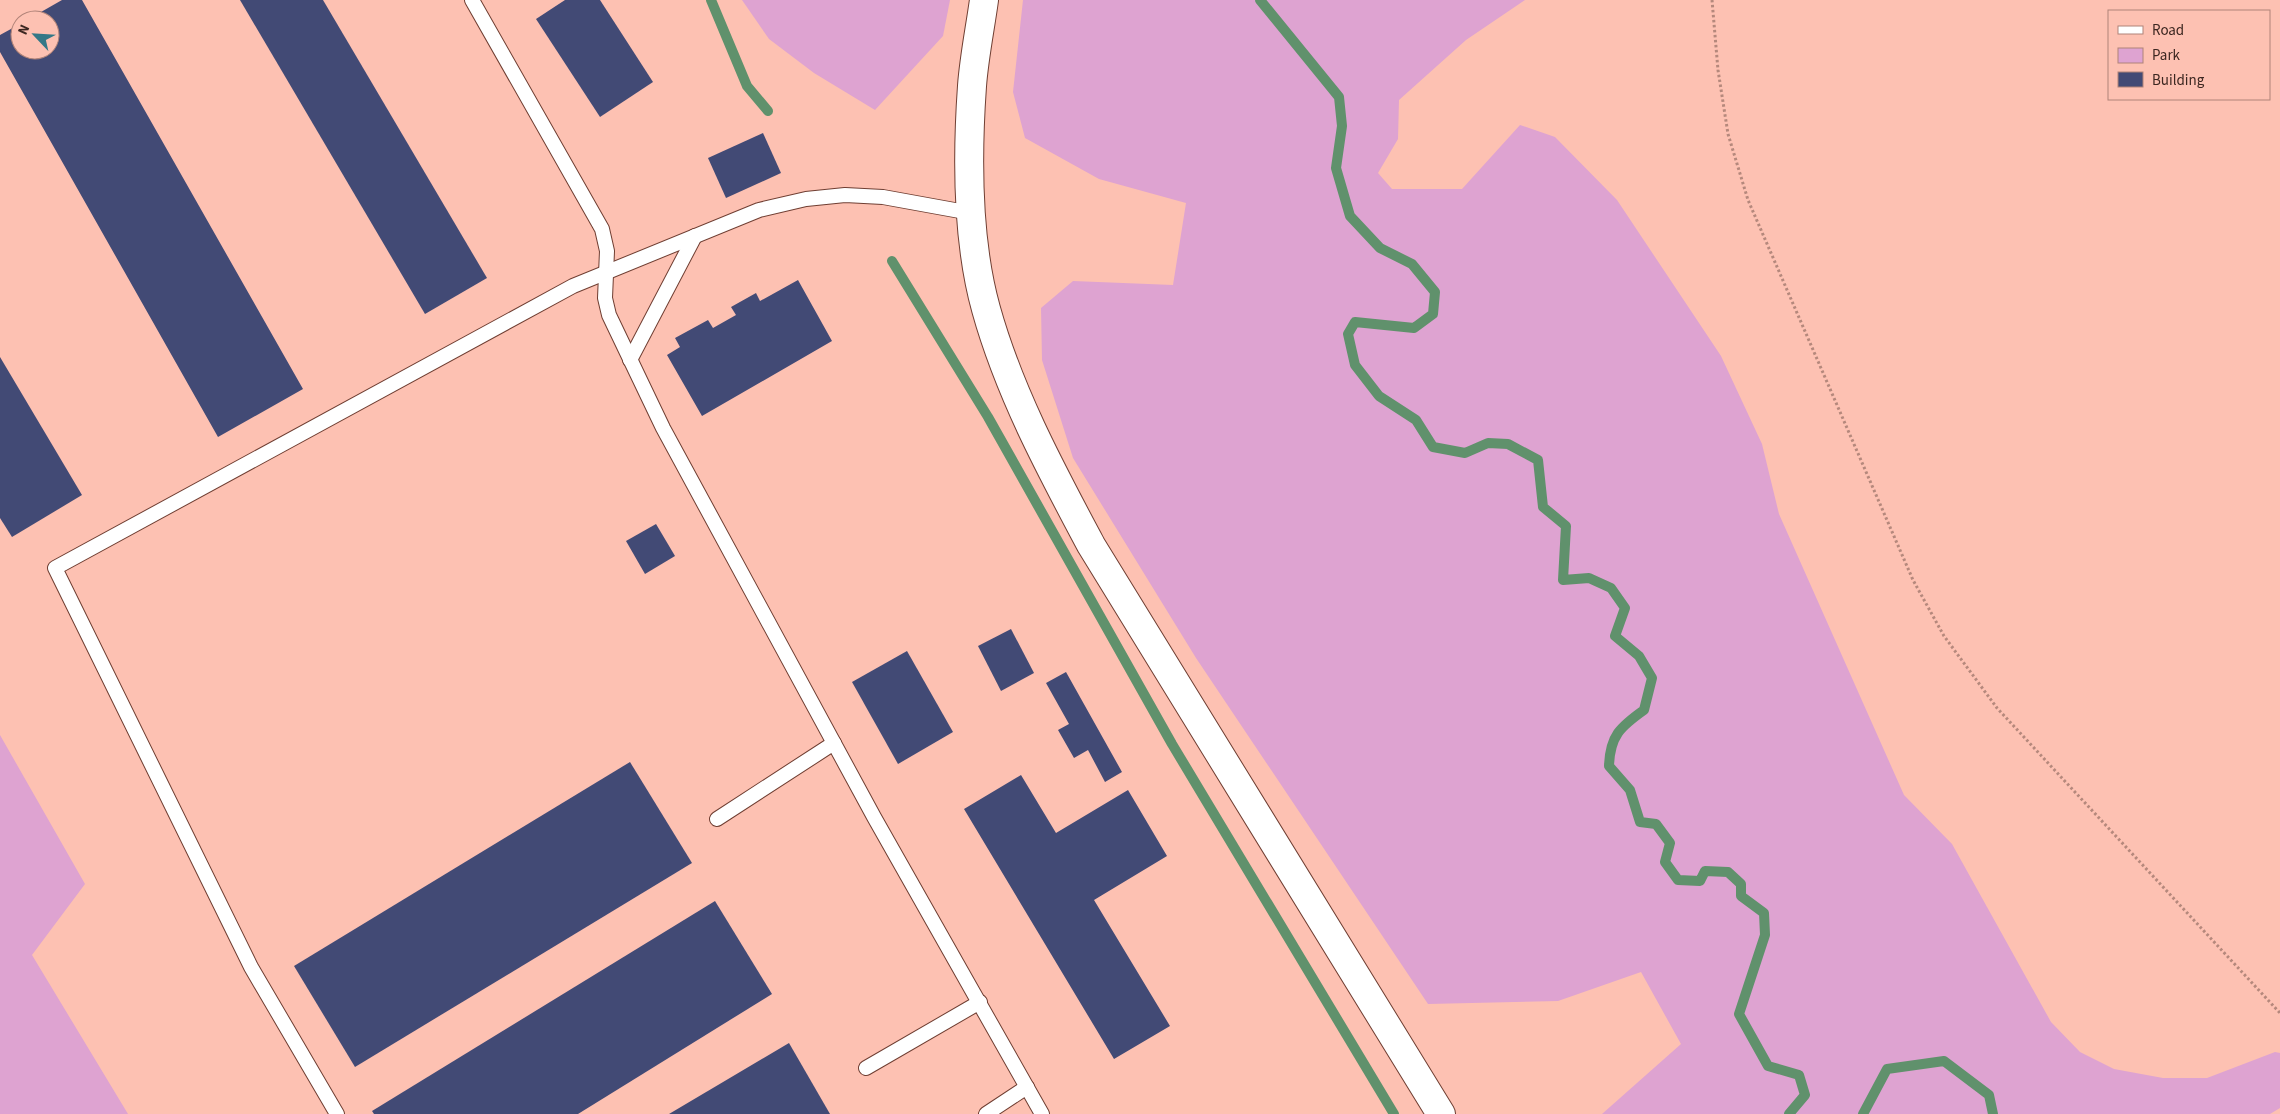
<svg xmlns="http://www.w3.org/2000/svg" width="2280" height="1114" font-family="'Source Sans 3',sans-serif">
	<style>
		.green { fill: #dea3d1 }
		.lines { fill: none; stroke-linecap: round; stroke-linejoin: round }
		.stream { stroke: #60916c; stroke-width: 10 }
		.building { fill: #424a75 }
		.service-casing { stroke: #6f3e32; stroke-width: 16 }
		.tertiary-casing { stroke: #6f3e32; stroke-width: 30 }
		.path { stroke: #b5887c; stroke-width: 3; stroke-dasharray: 2.5 2.5; stroke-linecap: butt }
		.service { stroke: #fff; stroke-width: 14 }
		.tertiary { stroke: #fff; stroke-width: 28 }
	</style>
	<rect width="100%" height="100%" fill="#fdc1b2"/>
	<g class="green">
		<polygon points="742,0 950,0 943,36 875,110 814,73 769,39"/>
		<polygon points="1023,0 1525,0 1466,40 1399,100 1398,139 1378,173 1392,189 1462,189 1520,125 1555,137 1617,200 1721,356 1762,444 1779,514 1904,795 1952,844 2051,1022 2080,1052 2114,1069 2163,1078 2207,1078 2275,1052 2280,1053 2280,1108 2270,1114 1602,1114 1681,1044 1641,972 1558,1001 1428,1004 1196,658 1073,458 1042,360 1041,308 1073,281 1173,285 1186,203 1099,179 1025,138 1013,92"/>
		<polygon points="0,735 85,884 32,955 128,1114 0,1114"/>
	</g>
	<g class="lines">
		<g class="stream">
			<polyline points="711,0 747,86 768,111"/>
			<path d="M1260 0 1339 97 1342 126 1336 168 1350 216 1380 248 1412 264 1435 292 1433 314 1414 328 1355 322 1348 334 1355 365 1379 396 1416 420 1433 447 1465 453 1488 443 1508 444 1538 460 1543 507 1566 526 1563 580 1589 578 1611 588 1625 608 1615 636 1639 656 1652 678 1644 710C1620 727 1610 736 1609 766L1630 790 1640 822 1656 824 1670 843 1665 862 1678 880 1700 881 1705 871 1728 872 1741 884V896L1764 913 1765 935 1739 1014 1768 1066 1799 1075 1805 1095 1789 1114"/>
			<polyline points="892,261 988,417 1172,744 1394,1114"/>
			<polyline points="1863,1114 1887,1069 1944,1061 1989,1095 1993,1114"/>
		</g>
	</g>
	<g class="building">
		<polygon points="62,0 82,0 303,389 218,437 0,52 0,35 20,24 20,50 50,50 50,20 27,20"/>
		<polygon points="240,0 323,0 487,278 425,314"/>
		<polygon points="565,0 600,0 653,82 600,117 536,19"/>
		<polygon points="763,133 781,173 726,198 708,158"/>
		<polygon points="798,280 832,341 702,416 667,355 680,347 675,338 708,320 713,328 736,315 731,307 756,293 760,301"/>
		<polygon points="0,357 82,495 12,537 0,518"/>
		<polygon points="656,524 675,556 645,574 626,541"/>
		<polygon points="1011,629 1034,673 1001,691 978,646"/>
		<polygon points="907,651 953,732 898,764 852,682"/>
		<polygon points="1066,672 1122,772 1105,782 1088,750 1074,758 1058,730 1069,724 1046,683"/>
		<polygon points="630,762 692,863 355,1067 294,966"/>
		<polygon points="1021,775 1056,833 1128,790 1167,856 1094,900 1170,1026 1114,1059 964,809"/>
		<polygon points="715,901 772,994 578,1114 374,1114 372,1111"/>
		<polygon points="789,1043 830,1114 669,1114"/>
	</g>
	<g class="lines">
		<g class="service-casing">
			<g id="service">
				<polyline points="472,0 602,229 607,251 605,298 609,315 663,428 874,817 1042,1114"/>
				<polyline points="630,360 695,236"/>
				<polyline points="717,819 834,743"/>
				<polyline points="866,1068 980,1002"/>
				<polyline points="337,1114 251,967 55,568 573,286 759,210 806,199 845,195 883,197 971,213"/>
				<polyline points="986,1114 1027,1087"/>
			</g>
		</g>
		<g class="tertiary-casing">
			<path id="tertiary" d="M984 0C980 29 974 58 972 86 967 157 967 241 986 309 1009 392 1051 470 1091 545L1441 1114"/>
		</g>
		<polyline class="path" points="1712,0 1718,70 1728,134 1748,200 1913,580 1944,636 1997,708 2280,1013"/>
		<use href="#service" class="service"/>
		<use href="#tertiary" class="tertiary"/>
	</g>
	<rect x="2108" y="10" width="162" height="90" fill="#fdc1b2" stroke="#b08378"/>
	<rect x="2118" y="26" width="25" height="8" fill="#ffffff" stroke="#b08378"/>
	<text x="2152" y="35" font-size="15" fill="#3d2721">Road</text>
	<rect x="2118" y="48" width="25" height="15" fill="#dea3d1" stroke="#b08378"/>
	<text x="2152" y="60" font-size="15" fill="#3d2721">Park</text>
	<rect x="2118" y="72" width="25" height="15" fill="#424a75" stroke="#b08378"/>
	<text x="2152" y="85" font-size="15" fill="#3d2721">Building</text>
	<g transform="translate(35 35) rotate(295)"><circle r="24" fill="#fdc1b2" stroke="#b08378"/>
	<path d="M0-4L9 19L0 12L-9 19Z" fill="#347887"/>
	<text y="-8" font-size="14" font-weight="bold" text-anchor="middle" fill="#3d2721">N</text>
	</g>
</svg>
